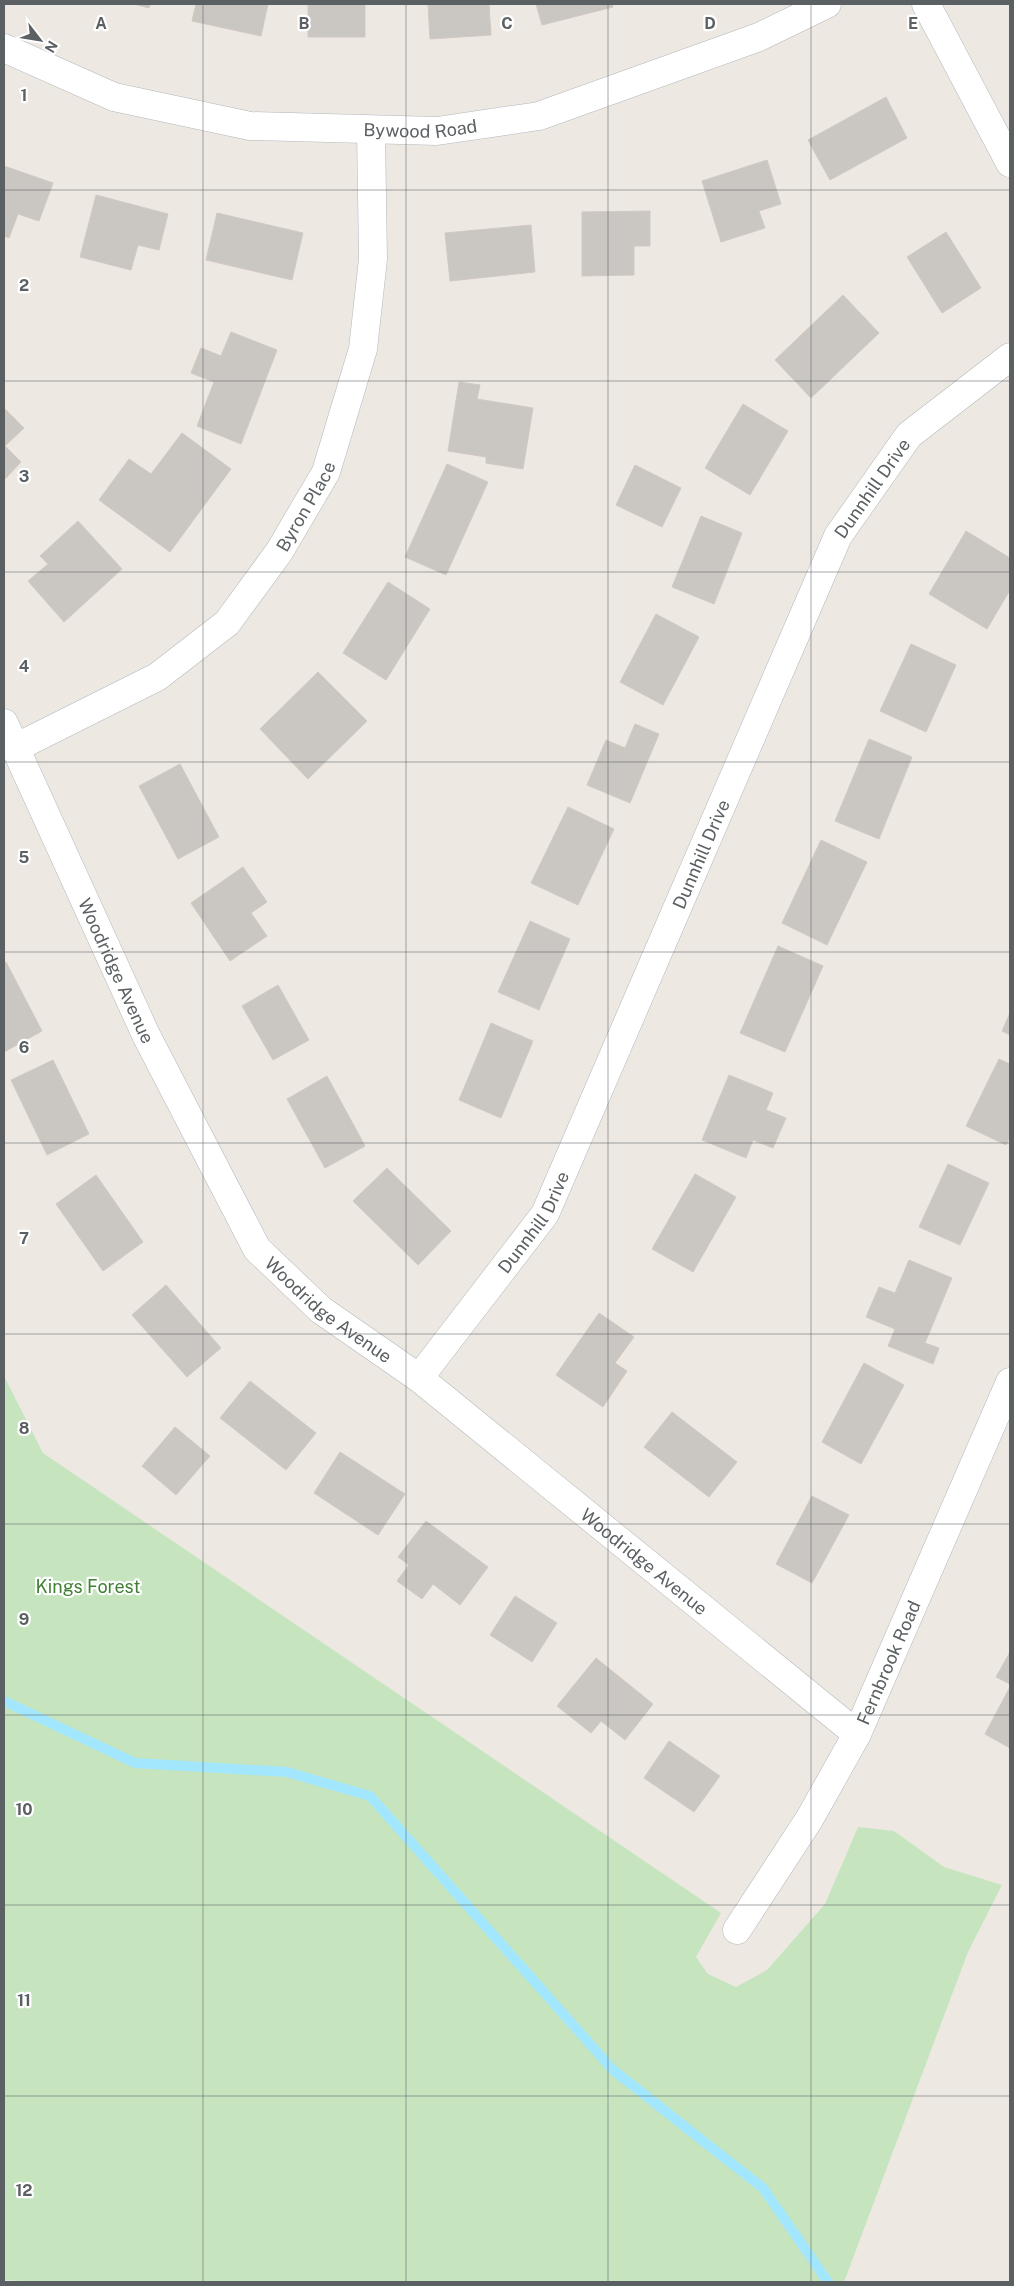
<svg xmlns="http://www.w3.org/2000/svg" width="1014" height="2286" font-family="'Public Sans',sans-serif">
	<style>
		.green { fill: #c6e5bf }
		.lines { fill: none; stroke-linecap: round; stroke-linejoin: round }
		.stream { stroke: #a2e7fd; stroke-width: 10 }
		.building { fill: #cac6c2; stroke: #d2c9c1 }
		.street-casing { stroke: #b3b7ba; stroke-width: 29 }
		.street { stroke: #fff; stroke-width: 28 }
		.grid { fill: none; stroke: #5b6063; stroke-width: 1; stroke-opacity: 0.55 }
		.labels { text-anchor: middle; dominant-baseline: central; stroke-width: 4.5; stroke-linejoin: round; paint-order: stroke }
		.street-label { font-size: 18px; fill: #5b6063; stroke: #fff }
		.park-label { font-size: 18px; fill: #408035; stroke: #fff }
		.grid-label { font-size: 16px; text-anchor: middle; font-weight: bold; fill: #5b6063; stroke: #fff; stroke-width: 4.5; stroke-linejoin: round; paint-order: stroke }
	</style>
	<rect width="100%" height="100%" fill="#ede9e2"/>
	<polygon class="green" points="4,1376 43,1453 721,1913 696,1957 708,1974 736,1987 767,1970 825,1904 858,1827 894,1831 944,1867 1002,1885 968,1952 844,2282 40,2282 4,2280"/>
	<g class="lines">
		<polyline class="stream" points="4,1701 135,1763 287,1772 370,1796 613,2070 763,2188 828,2282"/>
	</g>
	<g class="building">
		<polygon points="134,4 150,4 149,8"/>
		<polygon points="196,4 268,4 261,36 192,21"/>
		<rect x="308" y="4" width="57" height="33"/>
		<polygon points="428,4 489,4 491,35 430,39"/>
		<polygon points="536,4 612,4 613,7 542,25"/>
		<polygon points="886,97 907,138 830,180 808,140"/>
		<polygon points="767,160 781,204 759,211 765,228 721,242 702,181"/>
		<polygon points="4,166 53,183 39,221 18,214 9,238 4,236"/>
		<polygon points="96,195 168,214 159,250 138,245 131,270 80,257"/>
		<polygon points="650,211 650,246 634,246 634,275 582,276 582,212"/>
		<polygon points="217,213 303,233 292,280 206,260"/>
		<polygon points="531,225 535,272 450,281 445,233"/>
		<polygon points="946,232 981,288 942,313 907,257"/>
		<polygon points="843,295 879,333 811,398 775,360"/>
		<polygon points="231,332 277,350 241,444 197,426 214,382 191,373 201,348 221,356"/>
		<polygon points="459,382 480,385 477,399 533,408 523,469 486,463 486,457 448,451"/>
		<polygon points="743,404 788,431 750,495 705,468"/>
		<polygon points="4,408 24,428 5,446 21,462 4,480"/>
		<polygon points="182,433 231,469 170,552 99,500 129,459 151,474"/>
		<polygon points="447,464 488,482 446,575 405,557"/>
		<polygon points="635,465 681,488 662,527 616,505"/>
		<polygon points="701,516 742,533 714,604 672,587"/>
		<polygon points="78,521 122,569 64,622 28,581 48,564 40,556"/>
		<polygon points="966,531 1010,558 1010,590 987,629 929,594"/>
		<polygon points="388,582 430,609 386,680 343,653"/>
		<polygon points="656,614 699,637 663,705 620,682"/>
		<polygon points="911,644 956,665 926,732 880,711"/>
		<polygon points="318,672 367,721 308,779 260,729"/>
		<polygon points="635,724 659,734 630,803 587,785 606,740 625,748"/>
		<polygon points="869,739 912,757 879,839 835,821"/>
		<polygon points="180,764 219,837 178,859 139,786"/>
		<polygon points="568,807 614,829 578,905 531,883"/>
		<polygon points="821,840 867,862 827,945 782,923"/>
		<polygon points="243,867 267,902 251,913 267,936 230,961 191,903"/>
		<polygon points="530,921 570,939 539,1010 498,992"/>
		<polygon points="778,946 823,966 785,1052 740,1033"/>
		<polygon points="6,962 42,1031 4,1052 4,963"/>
		<polygon points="278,985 309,1040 273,1060 242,1006"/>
		<polygon points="1010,1013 1010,1035 1002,1031"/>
		<polygon points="491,1023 533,1041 501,1118 459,1100"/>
		<polygon points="999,1059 1010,1064 1010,1137 1006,1145 966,1126"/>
		<polygon points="53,1060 89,1134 47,1155 11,1080"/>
		<polygon points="729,1075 773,1093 766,1110 786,1118 773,1148 753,1140 746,1158 702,1140"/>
		<polygon points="327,1076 365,1146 325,1168 287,1099"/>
		<polygon points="948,1164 989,1183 960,1245 919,1227"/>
		<polygon points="387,1168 451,1231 418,1265 353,1201"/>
		<polygon points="695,1174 736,1197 693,1272 652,1249"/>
		<polygon points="96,1175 143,1242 103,1271 56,1204"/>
		<polygon points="909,1260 952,1278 925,1343 939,1348 933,1364 888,1346 895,1329 866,1317 879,1287 895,1293"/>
		<polygon points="166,1285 221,1348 187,1377 132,1315"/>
		<polygon points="599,1313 634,1337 615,1363 627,1371 603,1407 556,1375"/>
		<polygon points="864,1363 904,1385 861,1464 822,1442"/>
		<polygon points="250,1381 316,1433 286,1470 220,1418"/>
		<polygon points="672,1412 737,1462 709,1497 644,1447"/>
		<polygon points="175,1427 210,1456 176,1495 142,1466"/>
		<polygon points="340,1452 405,1494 378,1535 314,1493"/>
		<polygon points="812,1496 849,1515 812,1583 776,1564"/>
		<polygon points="426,1521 488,1567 460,1605 433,1584 422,1599 397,1581 409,1565 398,1557"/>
		<polygon points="515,1596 557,1623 532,1662 490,1635"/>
		<polygon points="1010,1652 1010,1684 996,1677"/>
		<polygon points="596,1658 653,1704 625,1740 601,1721 591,1733 557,1706"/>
		<polygon points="1010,1687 1010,1748 985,1734"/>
		<polygon points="669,1741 720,1776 694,1812 644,1778"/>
	</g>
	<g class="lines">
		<g class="street-casing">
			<g id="street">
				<polyline points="926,4 1010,163"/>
				<path id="s1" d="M4 48 114 97 250 126 437 131 539 116 759 37 827 4"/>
				<path id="s2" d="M4 723 146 1035 257 1249 321 1310 419 1378 857 1734"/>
				<path id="s3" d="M15 748 157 677 227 623 279 552 326 472 363 349 373 259 371 131"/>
				<path id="s4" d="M419 1378 545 1214 838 536 909 435 1010 357"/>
				<path id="s5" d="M737 1930 810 1818 857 1734 1010 1382"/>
			</g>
		</g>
		<use href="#street" class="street"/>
	</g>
	<path class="grid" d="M203 4V2282M406 4V2282M608 4V2282M811 4V2282M4 190H1010M4 381H1010M4 572H1010M4 762H1010M4 952H1010M4 1143H1010M4 1334H1010M4 1524H1010M4 1715H1010M4 1905H1010M4 2096H1010"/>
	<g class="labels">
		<g class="street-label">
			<text stroke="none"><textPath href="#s1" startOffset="430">Bywood Road</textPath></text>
			<text stroke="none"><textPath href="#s4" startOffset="1004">Dunnhill Drive</textPath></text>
			<text stroke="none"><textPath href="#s3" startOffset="388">Byron Place</textPath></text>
			<text stroke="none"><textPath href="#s4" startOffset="599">Dunnhill Drive</textPath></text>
			<text stroke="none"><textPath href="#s2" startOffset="272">Woodridge Avenue</textPath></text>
			<text stroke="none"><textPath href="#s4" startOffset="194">Dunnhill Drive</textPath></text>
			<text stroke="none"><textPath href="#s2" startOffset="678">Woodridge Avenue</textPath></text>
			<text stroke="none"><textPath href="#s2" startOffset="1082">Woodridge Avenue</textPath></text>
			<text stroke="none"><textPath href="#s5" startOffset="308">Fernbrook Road</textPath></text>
		</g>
		<g class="park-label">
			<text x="88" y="1586">Kings Forest</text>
		</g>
	</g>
	<g class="grid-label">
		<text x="101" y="29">A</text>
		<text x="304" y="29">B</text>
		<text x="507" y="29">C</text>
		<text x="710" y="29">D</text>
		<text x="913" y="29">E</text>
		<text x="24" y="101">1</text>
		<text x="24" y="291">2</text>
		<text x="24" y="482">3</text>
		<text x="24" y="672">4</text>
		<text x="24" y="863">5</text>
		<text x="24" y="1053">6</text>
		<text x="24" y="1244">7</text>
		<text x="24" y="1434">8</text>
		<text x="24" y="1625">9</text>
		<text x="24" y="1815">10</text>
		<text x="24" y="2006">11</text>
		<text x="24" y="2196">12</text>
	</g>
	<rect width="1014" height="2286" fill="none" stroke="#5b6063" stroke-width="10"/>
	<g transform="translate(40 40) rotate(121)" stroke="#ffffff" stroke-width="4" paint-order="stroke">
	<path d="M0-4L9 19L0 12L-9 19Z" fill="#5b6063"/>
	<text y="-8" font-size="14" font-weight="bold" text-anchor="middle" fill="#5b6063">N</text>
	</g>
</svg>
